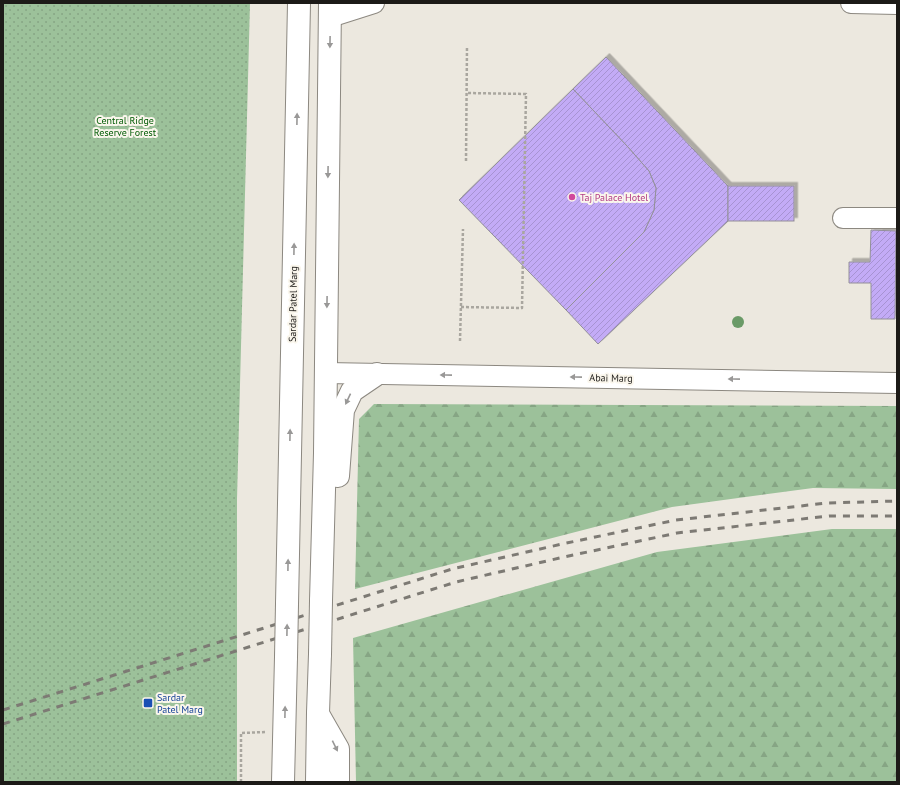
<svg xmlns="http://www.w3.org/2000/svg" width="900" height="785" font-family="'PT Sans',sans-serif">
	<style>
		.forest { fill: url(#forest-firs) }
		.park { fill: url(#park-dots) }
		.building { fill: url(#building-hatch); stroke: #939099; filter: url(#shadow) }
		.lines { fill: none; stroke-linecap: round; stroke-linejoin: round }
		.minor-casing { stroke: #8c8880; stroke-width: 22 }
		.major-casing { stroke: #8c8880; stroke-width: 24 }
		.path { stroke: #a9a69f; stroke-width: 2.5; stroke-dasharray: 3 2; stroke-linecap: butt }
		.minor { stroke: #fff; stroke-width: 20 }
		.major { stroke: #fff; stroke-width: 22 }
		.rail { stroke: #7d7a74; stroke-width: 3; stroke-dasharray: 7 7; stroke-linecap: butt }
		.major-bridge-casing { stroke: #8c8880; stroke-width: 24; stroke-linecap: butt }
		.major-bridge { stroke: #fff; stroke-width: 22 }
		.tree { fill: #6a9a67 }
		.oneway { fill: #999897 }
		.hotel-dot { fill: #d1479c; stroke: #faf6ec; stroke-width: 1.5 }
		.transit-dot { fill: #1a4fb4; stroke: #faf6ec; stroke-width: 1.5 }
		.labels { text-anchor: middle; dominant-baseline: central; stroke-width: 4; stroke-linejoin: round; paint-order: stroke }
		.park-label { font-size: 10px; fill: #005b04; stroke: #faf6ec }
		.hotel-label { font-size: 10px; fill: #b23c85; stroke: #faf6ec; text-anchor: start }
		.street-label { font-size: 10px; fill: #1c1a17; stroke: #faf6ec }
		.transit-label { font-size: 10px; fill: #164399; stroke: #faf6ec; text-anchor: start }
	</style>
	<defs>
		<pattern id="forest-firs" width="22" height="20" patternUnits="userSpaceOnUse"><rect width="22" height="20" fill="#9cc19a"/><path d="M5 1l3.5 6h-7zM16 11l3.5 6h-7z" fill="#86a584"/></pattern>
		<pattern id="park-dots" width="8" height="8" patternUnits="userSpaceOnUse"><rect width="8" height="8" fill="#9cc19a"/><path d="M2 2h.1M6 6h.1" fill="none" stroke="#86a584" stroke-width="1.8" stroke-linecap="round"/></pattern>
		<pattern id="building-hatch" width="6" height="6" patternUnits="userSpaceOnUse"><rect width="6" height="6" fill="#c3abf6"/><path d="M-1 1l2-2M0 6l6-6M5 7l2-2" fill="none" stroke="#a793d2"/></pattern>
		<filter id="shadow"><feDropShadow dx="3.5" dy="-3.5" stdDeviation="0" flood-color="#0004"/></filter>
	</defs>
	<rect width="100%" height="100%" fill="#ece8df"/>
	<g class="forest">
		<polygon points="374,404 897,406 897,489 813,488 672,507 355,589 359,419"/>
		<polygon points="832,529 897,529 897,782 356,782 353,638 657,552"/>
	</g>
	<polygon class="park" points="3,3 250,3 237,499 237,782 3,782"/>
	<g class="building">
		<polygon points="606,57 728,186 728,221 598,344 566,310 644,232 654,210 656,188 649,171 627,146 573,89"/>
		<polygon points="573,89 627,146 649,171 656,188 654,210 644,232 566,310 459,200"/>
		<rect x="728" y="186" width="66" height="35"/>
		<polygon points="871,230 896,231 895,319 871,319 871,283 849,283 849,262 870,262"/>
	</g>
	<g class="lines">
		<g class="minor-casing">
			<g id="minor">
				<polyline points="851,3 897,4"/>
				<polyline points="330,17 374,3"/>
				<polyline points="843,218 897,218"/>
				<polyline points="326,373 897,383"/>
			</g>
		</g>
		<g class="major-casing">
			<g id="major">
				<polyline points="338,476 343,410 352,391 377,374"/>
				<polyline points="321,601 325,453 330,3"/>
				<polyline points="287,604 299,3"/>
				<polyline points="318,714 338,749 338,782"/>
				<polyline points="283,782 286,657"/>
				<polyline points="317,782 318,713 320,654"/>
			</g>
		</g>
		<g class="path">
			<polyline points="466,161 467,46"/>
			<polyline points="461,307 522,308 526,94 466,93"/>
			<polyline points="460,341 463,229"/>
			<polyline points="241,782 241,733 266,732"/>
		</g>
		<use href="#minor" class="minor"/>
		<use href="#major" class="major"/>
		<g class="rail">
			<polyline points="3,710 452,569 562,544 676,520 827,503 897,501"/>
			<polyline points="3,724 456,582 564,557 677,533 829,516 897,516"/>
		</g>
		<g class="major-bridge-casing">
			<g id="major-bridge">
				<polyline points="320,654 321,601"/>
				<polyline points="286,657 287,604"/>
			</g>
		</g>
		<use href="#major-bridge" class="major-bridge"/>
	</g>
	<circle class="tree" cx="738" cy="322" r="6"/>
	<defs><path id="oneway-solid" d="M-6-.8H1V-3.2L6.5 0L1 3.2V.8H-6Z"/></defs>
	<g class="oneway">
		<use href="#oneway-solid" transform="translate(330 42) rotate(91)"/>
		<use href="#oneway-solid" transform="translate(297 119) rotate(-89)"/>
		<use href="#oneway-solid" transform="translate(328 172) rotate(91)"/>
		<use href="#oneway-solid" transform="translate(294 249) rotate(-89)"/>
		<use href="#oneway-solid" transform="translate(327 302) rotate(91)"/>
		<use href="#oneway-solid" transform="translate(446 375) rotate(-179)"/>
		<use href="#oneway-solid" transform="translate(576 377) rotate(-179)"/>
		<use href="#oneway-solid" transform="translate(734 379) rotate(-179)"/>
		<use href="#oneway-solid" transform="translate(348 399) rotate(115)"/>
		<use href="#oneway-solid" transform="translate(290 435) rotate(-89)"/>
		<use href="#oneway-solid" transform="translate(288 565) rotate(-89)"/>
		<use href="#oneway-solid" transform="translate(287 630) rotate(-89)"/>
		<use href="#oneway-solid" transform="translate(285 712) rotate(-89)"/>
		<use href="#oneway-solid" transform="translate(335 746) rotate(64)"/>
	</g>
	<circle class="hotel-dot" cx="572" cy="197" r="4"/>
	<rect class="transit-dot" x="143" y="698" width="10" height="10" rx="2"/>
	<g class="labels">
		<g class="park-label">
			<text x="125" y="120">Central Ridge<tspan x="125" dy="12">Reserve Forest</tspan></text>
		</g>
		<g class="hotel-label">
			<text x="580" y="197">Taj Palace Hotel</text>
		</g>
		<g class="street-label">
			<text transform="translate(293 304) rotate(-89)">Sardar Patel Marg</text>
			<text transform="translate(611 378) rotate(1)">Abai Marg</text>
		</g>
		<g class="transit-label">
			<text x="157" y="697">Sardar<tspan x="157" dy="12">Patel Marg</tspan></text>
		</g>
	</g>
	<rect width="900" height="785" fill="none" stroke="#1c1a17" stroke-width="8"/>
</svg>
